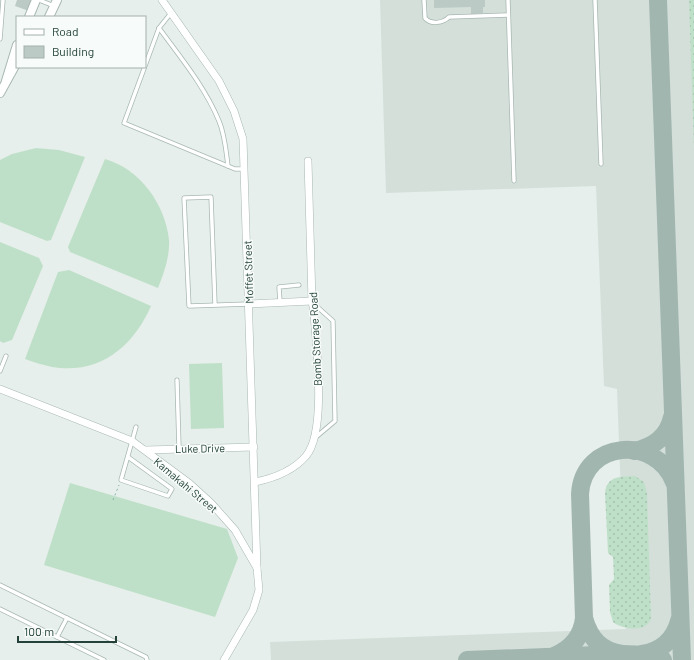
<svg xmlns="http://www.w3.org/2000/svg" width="694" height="660" font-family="Barlow,sans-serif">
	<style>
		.built { fill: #d4dfda }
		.grass { fill: url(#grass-dots) }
		.pitch { fill: #bfe0c8 }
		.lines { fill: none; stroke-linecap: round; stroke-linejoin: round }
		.taxiway { stroke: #a2b6b0; stroke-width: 18 }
		.building { fill: #bbcac4 }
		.service-casing { stroke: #a8b8b2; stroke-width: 5 }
		.minor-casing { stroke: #a8b8b2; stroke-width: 8 }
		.tertiary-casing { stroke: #a8b8b2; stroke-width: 10 }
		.path { stroke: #86b3a5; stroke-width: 1; stroke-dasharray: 2 3; stroke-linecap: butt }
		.service { stroke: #fff; stroke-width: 3.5 }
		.minor { stroke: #fff; stroke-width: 7 }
		.tertiary { stroke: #fff; stroke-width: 8 }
		.labels { text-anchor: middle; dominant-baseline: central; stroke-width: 3; stroke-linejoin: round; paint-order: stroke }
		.street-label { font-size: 11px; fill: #24423a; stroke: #f7fbf9 }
	</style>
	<defs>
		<pattern id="grass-dots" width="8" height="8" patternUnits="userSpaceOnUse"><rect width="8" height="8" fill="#bfe0c8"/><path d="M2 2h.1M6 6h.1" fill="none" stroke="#a4c1ad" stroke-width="1.8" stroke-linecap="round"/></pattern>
	</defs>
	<rect width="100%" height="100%" fill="#e6efeb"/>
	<polygon class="built" points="380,0 694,0 694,660 271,660 270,642 626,629 617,389 604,386 596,186 386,193"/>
	<g class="grass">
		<polygon points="689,0 694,0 694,151"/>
		<path d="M635 476 644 482 647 493 651 617C649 633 623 630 613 622L610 612 609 585 614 579 613 557 608 553 605 493C607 475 621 477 635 476Z"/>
	</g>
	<g class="pitch">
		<polygon points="36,148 59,150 85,157 51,240 47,241 0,222 0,160 12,154"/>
		<path d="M105 159C140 169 165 204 169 240 170 256 164 273 158 288L70 252 68 247Z"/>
		<polygon points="0,242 39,258 43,266 12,340 3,343 0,341"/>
		<path d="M69 270 151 306C133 347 99 375 52 367 43 365 33 362 25 359L58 272Z"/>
		<polygon points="222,363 224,428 191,429 189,364"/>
		<polygon points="70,483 227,529 238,558 215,617 44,565"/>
	</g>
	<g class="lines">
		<g class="taxiway">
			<polyline points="658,0 682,660"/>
			<path d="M634 451C653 447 668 437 672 417"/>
			<path d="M622 654C601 651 590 639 584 618L580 494C583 440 656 435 674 482"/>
			<path d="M642 654C661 651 674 640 679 621"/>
			<path d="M554 656C571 649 582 637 584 618"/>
			<polyline points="467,660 622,654 649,655 663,660"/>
		</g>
	</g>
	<g class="building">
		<polygon points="17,0 34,0 29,11 15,6"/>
		<polygon points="434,0 485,0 485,7 483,7 483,13 471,14 471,7 434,8"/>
	</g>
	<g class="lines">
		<g class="service-casing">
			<g id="service">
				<polyline points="39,0 54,6"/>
				<path d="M424 0 425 18C431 25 443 23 449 17L508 15"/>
				<polyline points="508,0 514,181"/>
				<polyline points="595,0 601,164"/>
				<polyline points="171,13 159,28 124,123 235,169 244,169"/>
				<path d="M159 28C181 58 205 87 219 121 225 135 226 151 228 166"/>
				<polyline points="0,39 3,0"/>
				<polyline points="280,302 279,287 299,285"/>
				<polyline points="313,303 333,321 335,421 316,437"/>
				<polyline points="215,305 211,197 184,198 189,306 249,304"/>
				<polyline points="0,371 6,356"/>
				<polyline points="177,380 179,448"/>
				<polyline points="128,457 172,489 168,496 121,480 136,427"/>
				<polyline points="0,585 146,657 147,660"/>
				<polyline points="0,609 104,660"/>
				<polyline points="57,637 67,618"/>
			</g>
		</g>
		<g class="minor-casing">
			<g id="minor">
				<polyline points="162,0 219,81 234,111 243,139 257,568"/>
				<polyline points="249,304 312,301"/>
				<polyline points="0,389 132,441 189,483 211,503 235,530 257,568 259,590 253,610 224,660"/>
				<polyline points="146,450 254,447"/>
				<path d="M255 482C275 478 293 471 306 456 327 431 316 345 314 313L312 301 308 161"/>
			</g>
		</g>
		<g class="tertiary-casing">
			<g id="tertiary">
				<polyline points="29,17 36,0"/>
				<polyline points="49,17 57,0"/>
				<polyline points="6,81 17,45"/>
				<polyline points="0,93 17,62"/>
			</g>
		</g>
		<polyline class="path" points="113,500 119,485"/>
		<use href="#service" class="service"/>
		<use href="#minor" class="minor"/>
		<use href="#tertiary" class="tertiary"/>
	</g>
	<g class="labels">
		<g class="street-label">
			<text transform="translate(248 272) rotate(-92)">Moffet Street</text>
			<text transform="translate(315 339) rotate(-93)">Bomb Storage Road</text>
			<text transform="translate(200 448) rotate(-1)">Luke Drive</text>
			<text transform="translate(186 485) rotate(40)">Kamakahi Street</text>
		</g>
	</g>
	<rect x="16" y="16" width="130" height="52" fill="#f7fbf9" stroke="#a3b1ad"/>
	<rect x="24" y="29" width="20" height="6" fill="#ffffff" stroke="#a3b1ad"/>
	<text x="52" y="36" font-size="12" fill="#24423a">Road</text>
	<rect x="24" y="46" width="20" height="12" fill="#bbcac4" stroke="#a3b1ad"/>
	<text x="52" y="56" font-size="12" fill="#24423a">Building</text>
	<path d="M18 636v6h98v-6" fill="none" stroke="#24423a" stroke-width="2"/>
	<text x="24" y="636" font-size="12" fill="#24423a" stroke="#f7fbf9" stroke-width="3" paint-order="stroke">100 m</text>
</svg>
